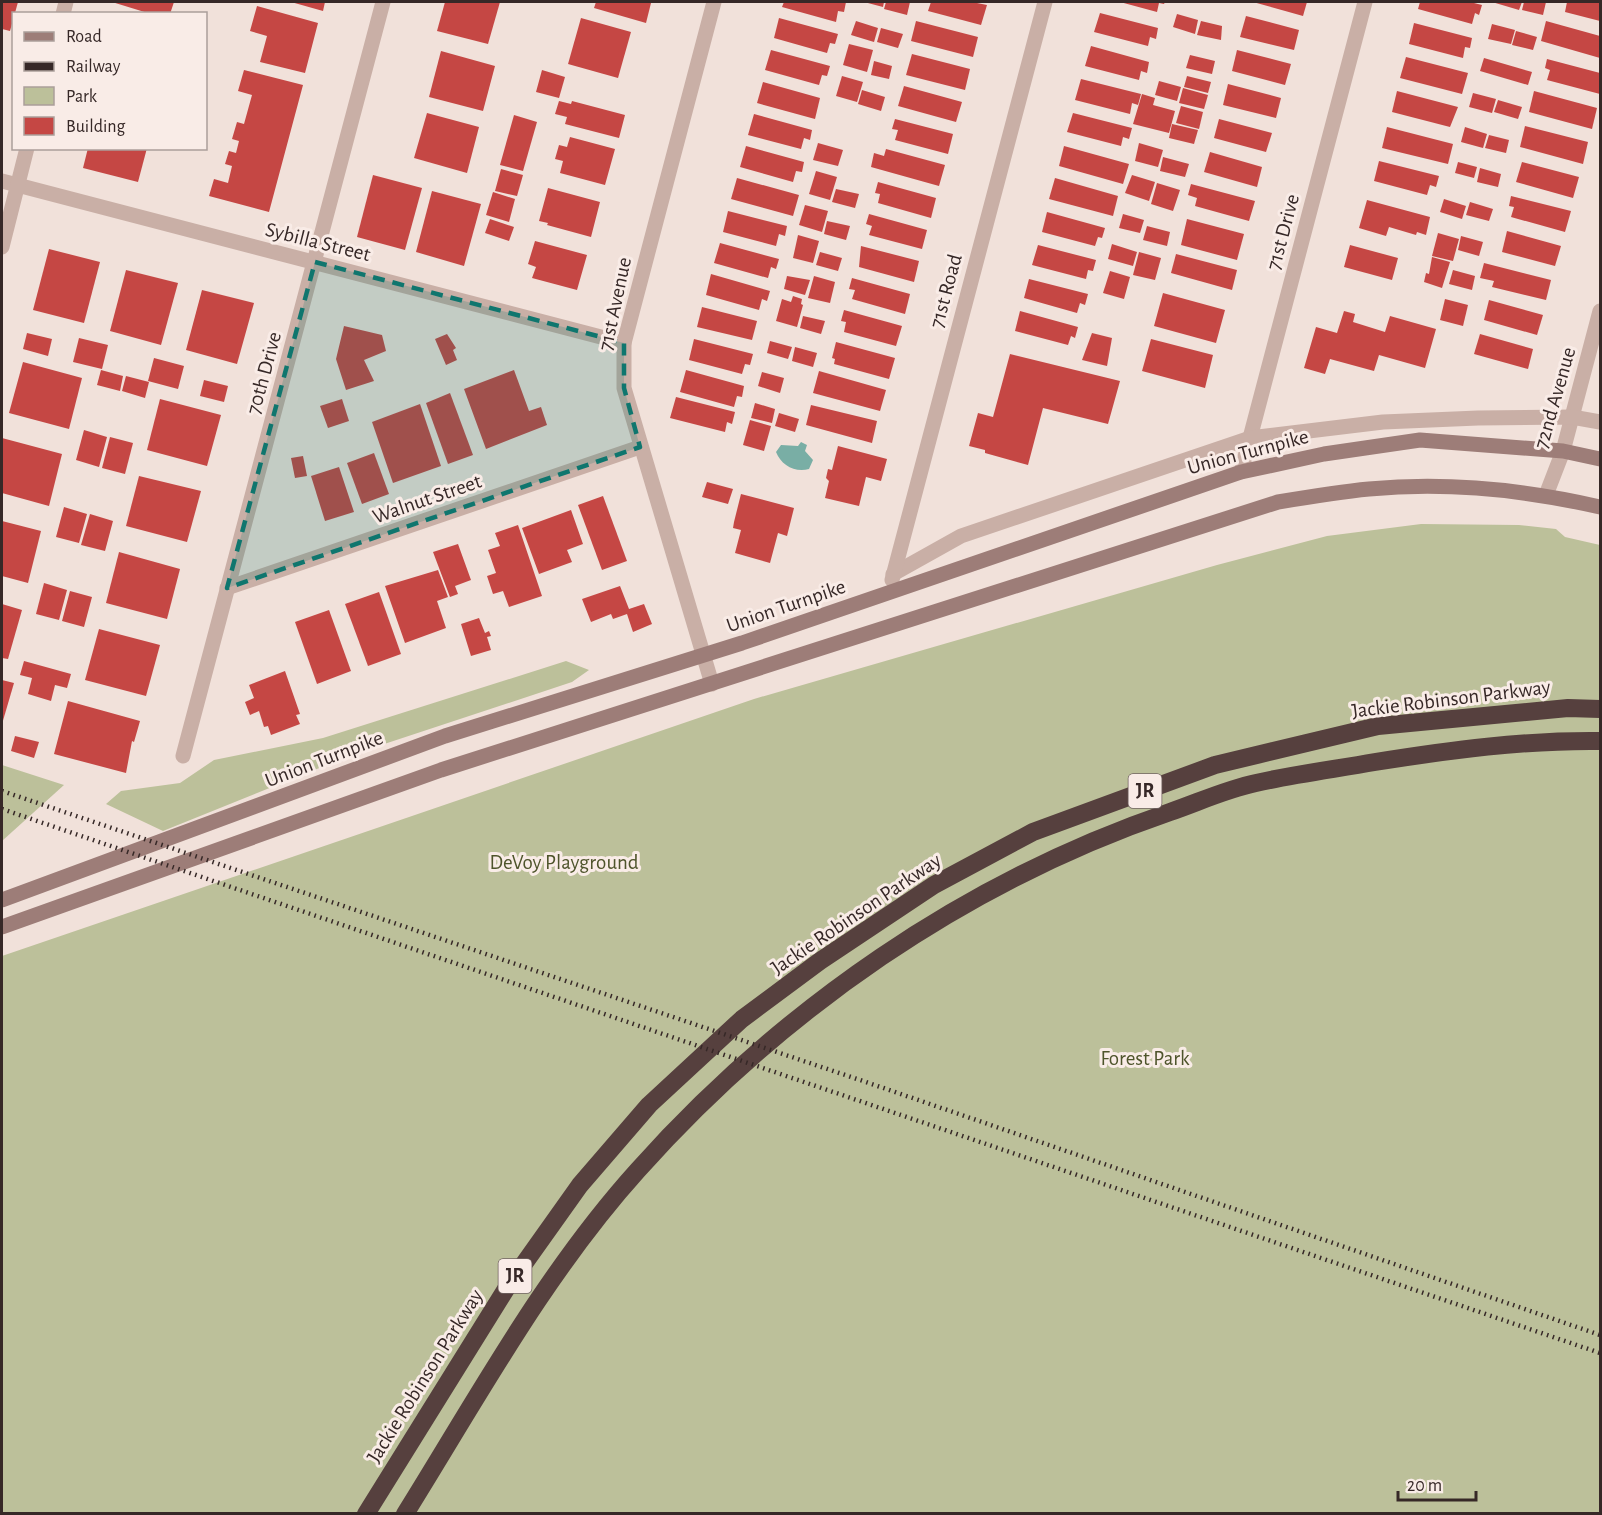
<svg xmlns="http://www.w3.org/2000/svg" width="1602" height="1515" font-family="'Alegreya Sans',sans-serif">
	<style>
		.green { fill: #bcc09a }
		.water { fill: #79aea5 }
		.building { fill: #c54744 }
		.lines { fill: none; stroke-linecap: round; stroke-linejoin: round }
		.minor { stroke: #c9afa6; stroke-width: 15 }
		.secondary { stroke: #9d7d78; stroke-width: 15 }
		.motorway { stroke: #56403e; stroke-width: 18 }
		.rail { stroke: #362827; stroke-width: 4.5; stroke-dasharray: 1.5 4.5; stroke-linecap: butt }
		.marked { fill: #0f766e; fill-opacity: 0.2; stroke: #0f766e; stroke-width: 4.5; stroke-dasharray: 12 8; stroke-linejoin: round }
		.labels { text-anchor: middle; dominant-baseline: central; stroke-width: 6; stroke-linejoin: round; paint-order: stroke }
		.shield { fill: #f9ece7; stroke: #706361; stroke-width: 1.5 }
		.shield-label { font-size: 20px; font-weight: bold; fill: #362827 }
		.street-label { font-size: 21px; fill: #362827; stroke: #f9ece7 }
		.park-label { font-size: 21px; fill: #4e542b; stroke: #f9ece7 }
	</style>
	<rect width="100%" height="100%" fill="#f1e1da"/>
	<g class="green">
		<polygon points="1421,524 1519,525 1556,529 1565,537 1600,545 1600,1513 2,1513 2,956 754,699 1217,565 1327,536"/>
		<polygon points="566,661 589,670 572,682 354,754 163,831 106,804 121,791 180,783 214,760 323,738"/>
		<polygon points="2,765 64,785 2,841"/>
	</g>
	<path class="water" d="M801 442 807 445 805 451 813 460 809 469C795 473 781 465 776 452L781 445 798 446Z"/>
	<g class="building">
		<polygon points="2,2 18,2 10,31 2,29"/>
		<polygon points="112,2 174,2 170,14 151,14"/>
		<polygon points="291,2 325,2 323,11"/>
		<polygon points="445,2 500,2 488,44 437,31"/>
		<polygon points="596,2 644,2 651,3 646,23 594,8"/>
		<polygon points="784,2 846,2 844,12 838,11 836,22 782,7"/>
		<polygon points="864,2 884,2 883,7"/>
		<polygon points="886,2 910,2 907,15 884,9"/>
		<polygon points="931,2 972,2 987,5 981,25 928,11"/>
		<polygon points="1120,2 1165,2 1164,4 1159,3 1157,12"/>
		<polygon points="1253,2 1307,2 1303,16"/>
		<polygon points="1420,2 1470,2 1482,5 1479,15 1475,13 1472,24 1418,9"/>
		<polygon points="1492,2 1522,2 1519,10"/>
		<polygon points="1524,2 1546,2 1543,15 1522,10"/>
		<polygon points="1567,2 1600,2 1600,21 1565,12"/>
		<polygon points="257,6 318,23 305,73 260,62 267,36 250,31"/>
		<polygon points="1100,13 1158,28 1156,39 1150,37 1148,46 1094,32"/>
		<polygon points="1177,14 1198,20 1195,34 1173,27"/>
		<polygon points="1246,16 1299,30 1294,50 1240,37"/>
		<polygon points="581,18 631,32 618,78 568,64"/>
		<polygon points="779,18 838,34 835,44 830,43 827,53 774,38"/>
		<polygon points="856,21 878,28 874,42 851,35"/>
		<polygon points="916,21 978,37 973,57 911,41"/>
		<polygon points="1201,21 1222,26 1221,40 1197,35"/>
		<polygon points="1546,21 1600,36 1600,58 1541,41"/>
		<polygon points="1414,23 1472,38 1470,48 1465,47 1463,58 1409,44"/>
		<polygon points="1492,24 1515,30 1511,44 1488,39"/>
		<polygon points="881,28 903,34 898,48 877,42"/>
		<polygon points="1516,31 1537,37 1533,50 1512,45"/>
		<polygon points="849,44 873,50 867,72 843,65"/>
		<polygon points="1091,46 1149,62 1147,73 1141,71 1139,80 1085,66"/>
		<polygon points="771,50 830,66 827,76 822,75 819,85 765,70"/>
		<polygon points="1237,50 1291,64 1285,85 1232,71"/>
		<polygon points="441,51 495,66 483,111 429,97"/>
		<polygon points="912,54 970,69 965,90 906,75"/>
		<polygon points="1190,55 1215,61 1212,74 1186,68"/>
		<polygon points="1406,57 1468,73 1462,94 1400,78"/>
		<polygon points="1484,58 1532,72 1528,85 1480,71"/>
		<polygon points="1547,59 1600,73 1600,94 1547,80 1550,70 1545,68"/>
		<polygon points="874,61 892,66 889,79 871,75"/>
		<polygon points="244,70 303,85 269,212 209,196 214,179 228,183 232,166 225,164 229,151 236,153 239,141 232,139 237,122 244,124 252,95 238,91"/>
		<polygon points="542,70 565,77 559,98 536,92"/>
		<polygon points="842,76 863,82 857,102 836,96"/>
		<polygon points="1187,76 1211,82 1208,93 1184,87"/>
		<polygon points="1081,79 1141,94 1138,105 1132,103 1130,114 1075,100"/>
		<polygon points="1159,81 1181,87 1177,101 1155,95"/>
		<polygon points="763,82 820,98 815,119 757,103"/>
		<polygon points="1228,84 1281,98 1276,118 1223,105"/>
		<polygon points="904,86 962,102 956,122 898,106"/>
		<polygon points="1183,88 1208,95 1204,109 1179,103"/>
		<polygon points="862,90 885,97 881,111 858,104"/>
		<polygon points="1397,91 1458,107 1450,127 1392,112"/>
		<polygon points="1534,91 1597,108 1592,129 1529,112"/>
		<polygon points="1473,93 1496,99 1492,113 1469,107"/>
		<polygon points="1142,94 1155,98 1153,105 1175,111 1169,133 1133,124"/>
		<polygon points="1498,100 1522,107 1518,119 1494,112"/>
		<polygon points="559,101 571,104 572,101 625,115 619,138 565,124 567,117 555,114"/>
		<polygon points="1181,106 1203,112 1199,129 1176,123"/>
		<polygon points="427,113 479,127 467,173 414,158"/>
		<polygon points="1073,113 1132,128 1129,139 1123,137 1121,146 1067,132"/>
		<polygon points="754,114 812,130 810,140 804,138 801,149 748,135"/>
		<polygon points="514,115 537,122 523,171 500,165"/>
		<polygon points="895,119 953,134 948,154 895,140 898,130 892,129"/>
		<polygon points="1219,119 1272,133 1266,152 1214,138"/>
		<polygon points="1172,124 1198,130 1194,144 1169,138"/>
		<polygon points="1525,126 1588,142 1583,164 1520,147"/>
		<polygon points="1387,127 1453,144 1448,164 1382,148"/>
		<polygon points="1465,127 1487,134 1483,148 1461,142"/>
		<polygon points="1489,135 1509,140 1506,153 1485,148"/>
		<polygon points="570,137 615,149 605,185 560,173 563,161 555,159 559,145 567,147"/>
		<polygon points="818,143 843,150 838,166 813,160"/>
		<polygon points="1139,143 1163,150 1158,167 1135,161"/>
		<polygon points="746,146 804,162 802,172 796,171 793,182 740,167"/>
		<polygon points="1064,146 1129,164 1123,184 1059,166"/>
		<polygon points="88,148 147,148 138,182 83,168"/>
		<polygon points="886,149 945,165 939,186 871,167 874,153 884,156"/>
		<polygon points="1210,152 1262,167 1257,187 1204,172"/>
		<polygon points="1163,157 1189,164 1185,177 1160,171"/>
		<polygon points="1379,161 1439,176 1436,187 1430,185 1427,195 1374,181"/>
		<polygon points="1458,162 1477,167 1474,178 1455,173"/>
		<polygon points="1522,162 1579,177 1573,198 1516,182"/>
		<polygon points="1480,168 1501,174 1498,187 1477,182"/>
		<polygon points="501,169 523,175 517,196 495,191"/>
		<polygon points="816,171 837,177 830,200 809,194"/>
		<polygon points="373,175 422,188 405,250 357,237"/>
		<polygon points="1132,175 1155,182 1149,201 1125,193"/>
		<polygon points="737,178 799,195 793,216 731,199"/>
		<polygon points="1055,178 1118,196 1113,216 1049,199"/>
		<polygon points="878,182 936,198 931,218 878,203 880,194 875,193"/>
		<polygon points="1157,183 1180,190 1173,211 1151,204"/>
		<polygon points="1191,184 1255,201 1249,221 1195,206 1197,198 1188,195"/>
		<polygon points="548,188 600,202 591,237 547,225 548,223 539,221"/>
		<polygon points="836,189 859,194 855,208 832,202"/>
		<polygon points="432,191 481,204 464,266 416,252"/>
		<polygon points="493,192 515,199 509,222 486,215"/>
		<polygon points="1511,196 1571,211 1565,232 1511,217 1514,207 1509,206"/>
		<polygon points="1444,199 1466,206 1462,219 1440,212"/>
		<polygon points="1367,200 1430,217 1426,235 1417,232 1416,235 1389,227 1386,236 1359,228"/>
		<polygon points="1470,202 1493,209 1489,221 1466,215"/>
		<polygon points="805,205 828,211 822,232 799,225"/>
		<polygon points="728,211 787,226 785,236 779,234 776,246 723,232"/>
		<polygon points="1047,212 1105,228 1102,238 1098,237 1095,246 1042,232"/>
		<polygon points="869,214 927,230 922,249 869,235 872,226 866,224"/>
		<polygon points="1123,214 1144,220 1140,233 1119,228"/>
		<polygon points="490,219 514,227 509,241 485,233"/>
		<polygon points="1187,219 1244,234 1237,260 1181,245"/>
		<polygon points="827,221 850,226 846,240 824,234"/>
		<polygon points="1147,226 1170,232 1167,246 1143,240"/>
		<polygon points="1507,231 1561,246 1555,266 1502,252"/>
		<polygon points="1438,233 1459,239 1453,261 1432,256"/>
		<polygon points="798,235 819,241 813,263 793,258"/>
		<polygon points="1461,236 1483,242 1479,256 1458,250"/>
		<polygon points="535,241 587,255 577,290 532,278 536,267 528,264"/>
		<polygon points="720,243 779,259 776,269 771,267 768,278 714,263"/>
		<polygon points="1112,244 1137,252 1133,266 1108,259"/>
		<polygon points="1038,245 1096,260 1093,271 1088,270 1086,279 1032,265"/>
		<polygon points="1350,245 1398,258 1392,280 1344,267"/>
		<polygon points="861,246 919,261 914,282 859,267"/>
		<polygon points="49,249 100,262 84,323 33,310"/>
		<polygon points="820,252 842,258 838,271 816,265"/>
		<polygon points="1139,252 1161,258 1155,280 1133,275"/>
		<polygon points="1176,254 1237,270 1232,290 1171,273"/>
		<polygon points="1432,257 1450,262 1442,288 1424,282 1426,273 1429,274"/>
		<polygon points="1484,263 1551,280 1546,300 1492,287 1494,281 1480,278"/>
		<polygon points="126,270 178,283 161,345 110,331"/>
		<polygon points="1453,270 1475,276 1472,290 1449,284"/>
		<polygon points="1110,271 1130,277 1124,299 1103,293"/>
		<polygon points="711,274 770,291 767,301 762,299 759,310 706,295"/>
		<polygon points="787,276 810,280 805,295 784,289"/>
		<polygon points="814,276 835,282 830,303 808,298"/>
		<polygon points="852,278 910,294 905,314 852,299 855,290 849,289"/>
		<polygon points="1029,279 1088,294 1085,305 1080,303 1077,313 1024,298"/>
		<polygon points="202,290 254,303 237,364 186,350"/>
		<polygon points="1163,293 1225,310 1216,343 1154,326"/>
		<polygon points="793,296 802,299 801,304 803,305 797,327 776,321 782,299 791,302"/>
		<polygon points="1445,299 1468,305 1463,326 1440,320"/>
		<polygon points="1489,300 1543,315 1537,335 1484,320"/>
		<polygon points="702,307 757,321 752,340 697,327"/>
		<polygon points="844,310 902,326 896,346 844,332 846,322 841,321"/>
		<polygon points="1020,311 1078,327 1075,338 1071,336 1068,345 1015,331"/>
		<polygon points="1344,311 1355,314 1353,322 1385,332 1390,316 1436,329 1425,368 1379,355 1374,371 1330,359 1325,374 1304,368 1316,327 1337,333"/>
		<polygon points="803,316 825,321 821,334 800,328"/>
		<polygon points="344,326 382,335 386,351 364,360 374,381 346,390 336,359"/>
		<polygon points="27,333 52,339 48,356 23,349"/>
		<polygon points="1092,333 1112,338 1107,366 1082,360"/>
		<polygon points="447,334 456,348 453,350 457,360 446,365 435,339"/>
		<polygon points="1480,334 1533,349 1528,369 1474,354"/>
		<polygon points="79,338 108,345 102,369 73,362"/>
		<polygon points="694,339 753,354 750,365 745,364 742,374 689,360"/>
		<polygon points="1151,339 1213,355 1205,388 1142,371"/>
		<polygon points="770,341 792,347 788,359 767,353"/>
		<polygon points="836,342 895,358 889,379 834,364 835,359 832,358"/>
		<polygon points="795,347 817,353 813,367 792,361"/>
		<polygon points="1010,354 1120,381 1108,424 1043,408 1028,465 985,453 985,450 969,446 978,413 993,417"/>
		<polygon points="154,358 184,366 178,389 148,381"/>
		<polygon points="23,362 82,378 69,429 9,413"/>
		<polygon points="101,370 123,376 120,391 97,385"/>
		<polygon points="514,370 529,411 541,407 547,425 486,449 464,389"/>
		<polygon points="686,370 744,386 742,397 737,396 734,407 680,392"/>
		<polygon points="819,371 886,390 880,411 813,393"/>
		<polygon points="762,372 784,378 780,393 758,386"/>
		<polygon points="126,376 149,382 145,398 122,391"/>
		<polygon points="204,380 228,386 224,402 200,396"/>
		<polygon points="450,393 473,455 448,464 426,403"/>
		<polygon points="676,397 735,412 732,424 727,422 725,432 670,418"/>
		<polygon points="160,399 221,415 207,466 147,450"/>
		<polygon points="342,399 349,421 328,428 320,406"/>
		<polygon points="755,403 775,409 772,423 751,418"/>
		<polygon points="420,404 441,466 393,483 372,422"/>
		<polygon points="811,405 877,421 872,443 806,425"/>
		<polygon points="779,413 799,419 795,432 775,426"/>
		<polygon points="750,420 771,426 764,451 743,445"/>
		<polygon points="84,430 107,437 99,467 76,460"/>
		<polygon points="110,437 133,443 125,474 102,468"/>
		<polygon points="2,438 62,454 49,506 2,493"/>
		<polygon points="838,446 887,459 881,481 866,477 859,506 825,498 829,481 826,478 828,469 832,470"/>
		<polygon points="374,453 389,494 362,504 347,463"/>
		<polygon points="303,456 307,476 295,478 291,458"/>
		<polygon points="339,467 354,512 325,521 311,476"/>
		<polygon points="139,476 201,491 187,542 126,526"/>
		<polygon points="707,482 733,489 728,504 702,497"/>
		<polygon points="741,494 794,508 787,536 778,533 770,563 735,553 741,530 733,528 734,522"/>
		<polygon points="603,496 627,561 602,570 578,505"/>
		<polygon points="64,507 87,514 79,543 56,537"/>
		<polygon points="571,510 583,544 567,550 572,562 539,574 522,528"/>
		<polygon points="90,514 113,521 105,551 81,545"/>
		<polygon points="2,521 41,531 28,583 2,576"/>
		<polygon points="518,525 542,596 509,607 503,591 493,594 487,576 496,573 488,550 500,546 495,533"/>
		<polygon points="458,544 471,580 455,586 458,594 450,597 433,552"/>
		<polygon points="119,552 180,569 167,619 106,603"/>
		<polygon points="438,570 448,597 437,601 446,628 405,643 385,586"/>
		<polygon points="44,583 67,590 59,620 36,614"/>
		<polygon points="620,586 629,609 644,604 652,624 633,632 627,614 613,619 611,614 591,622 582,599"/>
		<polygon points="70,591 92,597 84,627 62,621"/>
		<polygon points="379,592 401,654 368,666 345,604"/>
		<polygon points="2,604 22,610 8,659 2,658"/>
		<polygon points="329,610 351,671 317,684 295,622"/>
		<polygon points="479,618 485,633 489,631 491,636 487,637 491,650 471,656 461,624"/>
		<polygon points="99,629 160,645 146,696 85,680"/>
		<polygon points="24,661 71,674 67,688 55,685 51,701 28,694 32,678 20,675"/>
		<polygon points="285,671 300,714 296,715 300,724 271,735 268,726 264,727 259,711 250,715 245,702 254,698 249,685"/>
		<polygon points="2,680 14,683 2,724"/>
		<polygon points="68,701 140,721 134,742 132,741 126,773 54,754"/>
		<polygon points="15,736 39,742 34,758 11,751"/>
	</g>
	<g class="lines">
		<g class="minor">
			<polyline points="63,14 66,2"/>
			<polyline points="2,181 624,343"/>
			<polyline points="2,247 27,148"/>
			<polyline points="1241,472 1365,2"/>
			<polyline points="1546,495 1563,451 1600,311"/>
			<polyline points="893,574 961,536 1250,438 1383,422 1478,418 1572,417 1600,422"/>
			<polyline points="892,580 1045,2"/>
			<polyline points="227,588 640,447"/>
			<polyline points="712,684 624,388 624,343 714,2"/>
			<polyline points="183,756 383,2"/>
		</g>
		<g class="secondary">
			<polyline points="2,900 445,736 742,643 1241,472 1324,454 1420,440 1563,451 1600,459"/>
			<path d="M2 927 441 770 1278 502C1308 497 1338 492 1369 489 1445 482 1526 490 1600 507"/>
		</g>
		<g class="motorway">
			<polyline points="366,1514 506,1289 580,1185 649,1105 742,1019 820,961 934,885 1033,832 1215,765 1378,726 1568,708 1600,709"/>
			<path d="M405 1514C478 1397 545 1273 638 1170 782 1009 965 882 1170 812 1199 802 1227 789 1256 783 1296 774 1336 769 1375 762 1450 750 1525 740 1600 741"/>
		</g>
		<g class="rail">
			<polyline points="2,791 866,1082 1600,1335"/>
			<polyline points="2,809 1600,1353"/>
		</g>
	</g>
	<path class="marked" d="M315 262 624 343V388L640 447 227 588Z"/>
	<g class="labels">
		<g class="shield">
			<rect x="1128.5" y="774" width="33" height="34" rx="4.5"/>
			<rect x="498.5" y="1259" width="33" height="34" rx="4.5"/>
		</g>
		<g class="shield-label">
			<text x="1145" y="791">JR</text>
			<text x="515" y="1276">JR</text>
		</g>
		<g class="street-label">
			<text transform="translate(1283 232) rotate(-75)">71st Drive</text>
			<text transform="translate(318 242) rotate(14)">Sybilla Street</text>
			<text transform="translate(946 291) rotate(-75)">71st Road</text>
			<text transform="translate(615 304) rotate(-78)">71st Avenue</text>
			<text transform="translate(264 373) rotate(-75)">70th Drive</text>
			<text transform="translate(1555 398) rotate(-74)">72nd Avenue</text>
			<text transform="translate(1248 452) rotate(-15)">Union Turnpike</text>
			<text transform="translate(427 499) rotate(-19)">Walnut Street</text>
			<text transform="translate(786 606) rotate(-19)">Union Turnpike</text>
			<text transform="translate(1451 699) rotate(-7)">Jackie Robinson Parkway</text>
			<text transform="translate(324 759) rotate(-21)">Union Turnpike</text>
			<text transform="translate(856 914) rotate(-34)">Jackie Robinson Parkway</text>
			<text transform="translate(425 1376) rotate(-58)">Jackie Robinson Parkway</text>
		</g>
		<g class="park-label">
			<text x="564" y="862">DeVoy Playground</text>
			<text x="1145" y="1058">Forest Park</text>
		</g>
	</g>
	<rect width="1602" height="1515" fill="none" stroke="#362827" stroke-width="6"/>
	<rect x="12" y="12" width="195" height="138" fill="#f9ece7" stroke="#ab9e9a" stroke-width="1.5"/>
	<rect x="24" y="32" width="30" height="9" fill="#9d7d78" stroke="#ab9e9a" stroke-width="1.5"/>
	<text x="66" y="42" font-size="18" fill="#362827">Road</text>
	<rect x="24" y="62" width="30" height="9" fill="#362827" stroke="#ab9e9a" stroke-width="1.5"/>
	<text x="66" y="72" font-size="18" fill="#362827">Railway</text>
	<rect x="24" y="87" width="30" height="18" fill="#bcc09a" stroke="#ab9e9a" stroke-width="1.5"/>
	<text x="66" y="102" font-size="18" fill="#362827">Park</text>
	<rect x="24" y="117" width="30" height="18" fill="#c54744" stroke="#ab9e9a" stroke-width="1.5"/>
	<text x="66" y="132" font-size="18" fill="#362827">Building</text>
	<path d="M1398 1491v9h78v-9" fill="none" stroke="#362827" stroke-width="3"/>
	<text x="1407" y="1491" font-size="18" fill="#362827" stroke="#f9ece7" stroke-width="4.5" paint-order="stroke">20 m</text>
</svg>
